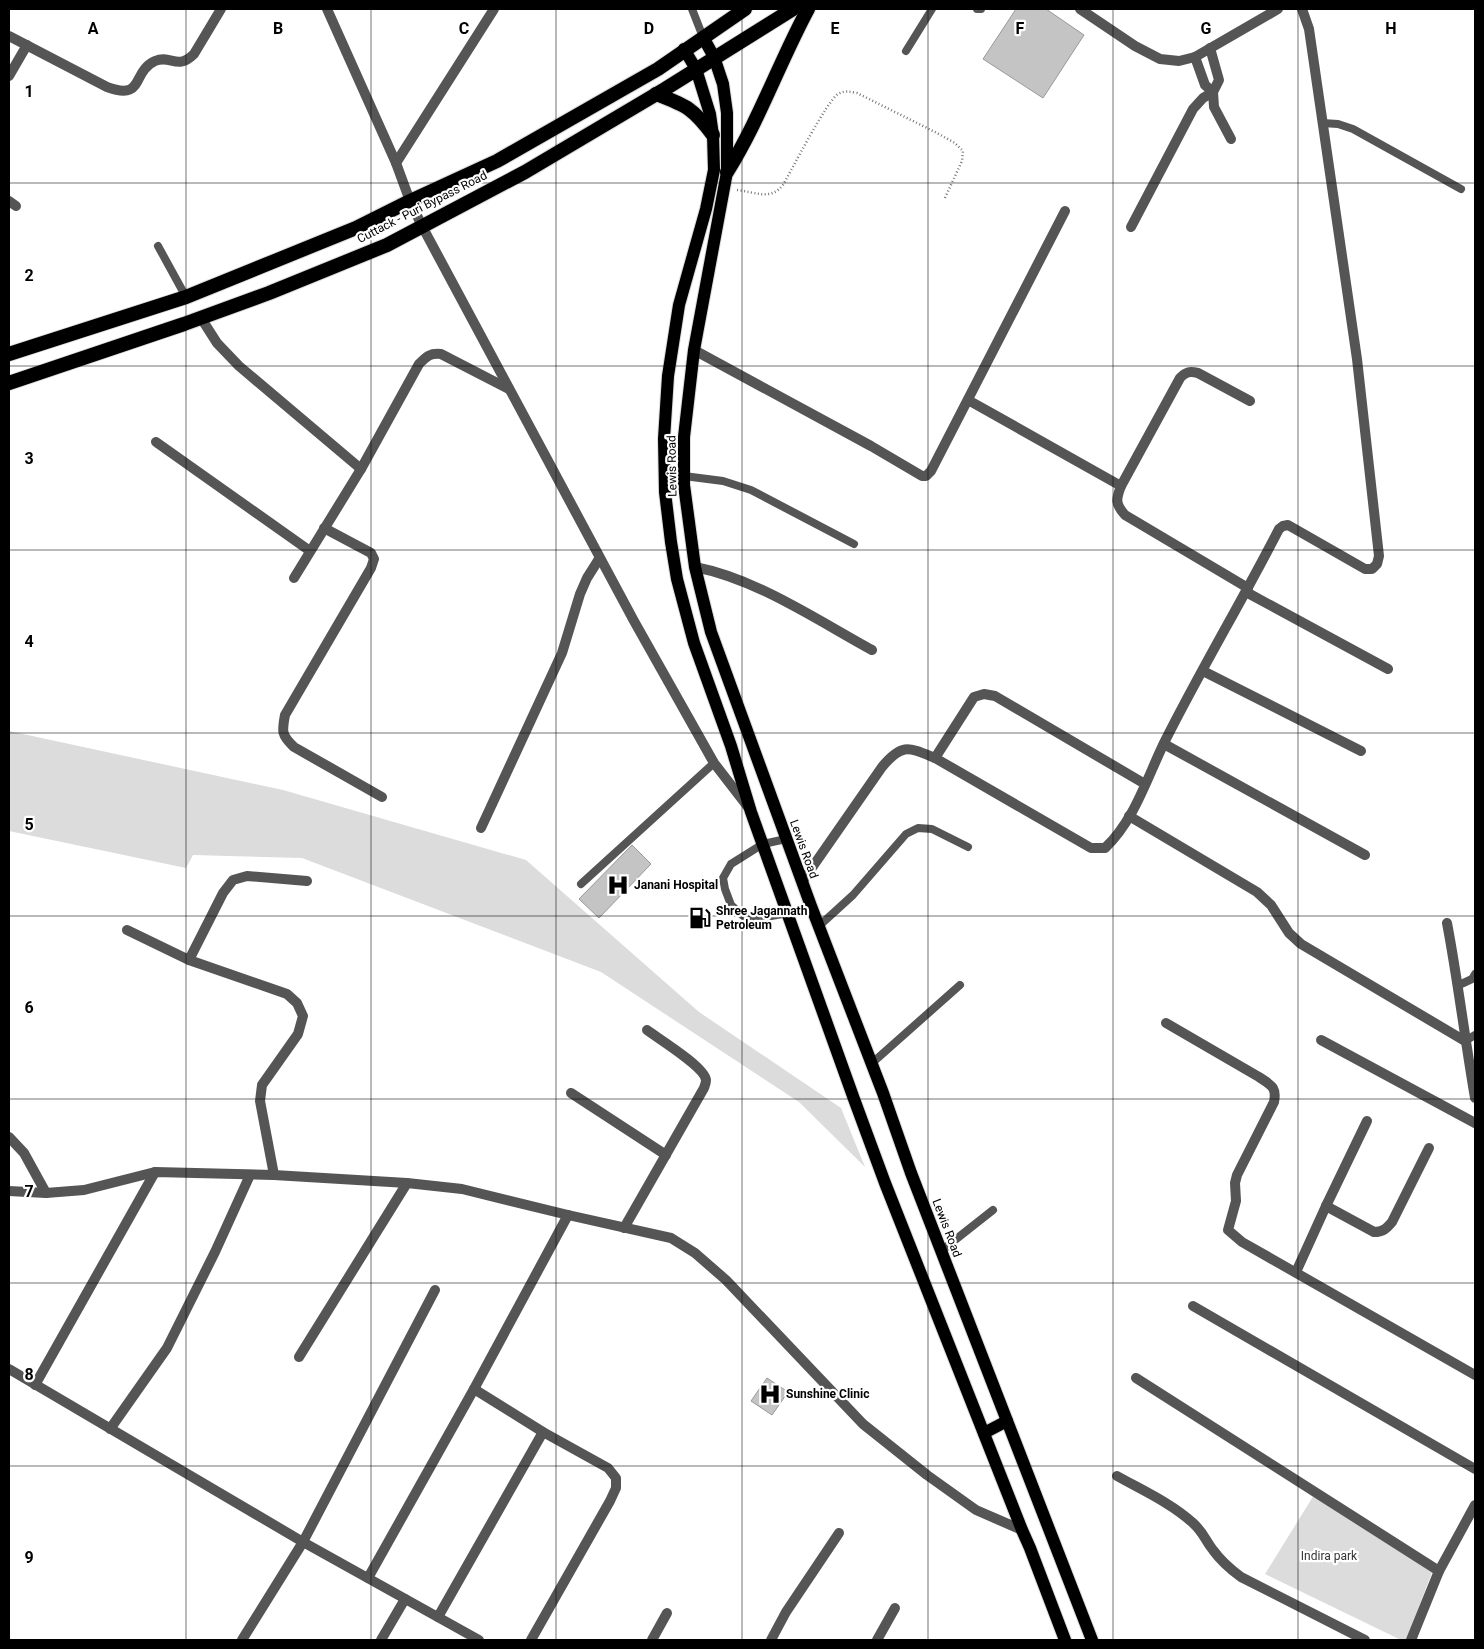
<svg xmlns="http://www.w3.org/2000/svg" width="1484" height="1649" font-family="Roboto,sans-serif">
	<style>
		.green { fill: #dcdcdc }
		.building { fill: #c4c4c4; stroke: #999 }
		.lines { fill: none; stroke-linecap: round; stroke-linejoin: round }
		.primary-casing { stroke: #dbdbdb; stroke-width: 14 }
		.trunk-casing { stroke: #dbdbdb; stroke-width: 16 }
		.path { stroke: #777; stroke-width: 2.5; stroke-dasharray: 1 2.5; stroke-linecap: butt }
		.service { stroke: #555; stroke-width: 8 }
		.minor { stroke: #555; stroke-width: 10 }
		.tertiary { stroke: #555; stroke-width: 10 }
		.primary { stroke: #000; stroke-width: 12 }
		.trunk { stroke: #000; stroke-width: 14 }
		.grid { fill: none; stroke: #000; stroke-width: 1; stroke-opacity: 0.55 }
		.labels { text-anchor: middle; dominant-baseline: central; stroke-width: 4.5; stroke-linejoin: round; paint-order: stroke }
		.street-label { font-size: 12px; fill: #000; stroke: #fff }
		.poi-label { font-size: 12px; font-weight: bold; fill: #000; stroke: #fff; text-anchor: start }
		.park-label { font-size: 12px; fill: #333; stroke: #fff }
		.grid-label { font-size: 16px; text-anchor: middle; font-weight: bold; fill: #000; stroke: #fff; stroke-width: 4.5; stroke-linejoin: round; paint-order: stroke }
	</style>
	<rect width="100%" height="100%" fill="#fff"/>
	<g class="green">
		<polygon points="9,731 283,790 526,860 699,1012 841,1108 865,1167 799,1102 601,972 302,858 193,855 186,868 9,831"/>
		<polygon points="1314,1495 1434,1567 1406,1640 1401,1640 1265,1574"/>
	</g>
	<g class="building">
		<polygon points="1016,9 1046,9 1084,35 1043,98 983,59"/>
		<polygon points="632,845 651,864 599,918 579,899"/>
		<polygon points="767,1378 788,1392 772,1415 751,1401"/>
	</g>
	<g class="lines">
		<g class="primary-casing">
			<g id="primary">
				<polyline points="703,37 714,57 723,84 727,113 727,172 694,350 684,437 684,485 695,567 711,632 811,906 883,1093 911,1173 1092,1640"/>
				<polyline points="684,49 696,69 710,114 713,135 714,170 706,209 679,305 668,376 664,439 665,492 671,542 677,579 694,643 731,746 751,812 854,1099 885,1183 1022,1530 1030,1548 1065,1640"/>
				<polyline points="984,1433 1007,1421"/>
			</g>
		</g>
		<g class="trunk-casing">
			<g id="trunk">
				<path d="M656 94C687 106 693 108 713 135"/>
				<path d="M727 172C759 121 779 63 808 9"/>
				<polyline points="9,354 186,297 356,228 410,201 497,161 658,69 745,9"/>
				<polyline points="9,383 184,324 269,293 387,245 525,172 665,89 793,9"/>
			</g>
		</g>
		<path class="path" d="M737 190C756 192 770 201 783 185 792 169 827 101 838 94 845 90 850 92 857 93L935 132 955 143 963 151 962 161 944 200"/>
		<g class="service">
			<polyline points="692,9 703,37"/>
			<polyline points="977,9 981,9"/>
			<polyline points="906,51 932,9"/>
			<polyline points="1322,123 1338,124 1353,129 1461,189"/>
			<polyline points="158,246 186,297"/>
			<polyline points="684,476 723,481 751,490 854,544"/>
			<polyline points="786,839 763,844 731,864 723,878 725,889 731,905 742,915 750,920 788,913 811,906"/>
			<polyline points="581,884 714,763"/>
			<polyline points="819,926 853,895 906,834 918,828 932,829 968,847"/>
			<polyline points="1459,985 1472,979 1475,974"/>
			<polyline points="1465,1041 1475,1035"/>
			<polyline points="871,1064 960,985"/>
			<polyline points="941,1251 993,1210"/>
		</g>
		<g class="minor">
			<polyline points="327,9 396,163 410,201 422,226 634,621 714,763 748,807"/>
			<polyline points="1080,9 1135,46 1160,59 1179,61 1195,57 1278,9"/>
			<path d="M9 36 107 87C145 101 131 72 155 61 171 54 177 71 194 54L221 9"/>
			<polyline points="1210,48 1219,80 1213,92 1214,107 1231,139"/>
			<polyline points="1195,57 1205,85 1213,92"/>
			<polyline points="9,76 27,45"/>
			<polyline points="396,163 494,9"/>
			<polyline points="9,201 16,206"/>
			<polyline points="1131,227 1193,109 1203,98 1213,92"/>
			<polyline points="201,318 217,343 239,366 361,469"/>
			<polyline points="694,350 871,446 922,476 926,476 931,471 1065,211"/>
			<polyline points="968,400 1121,486"/>
			<polyline points="156,442 310,551"/>
			<path d="M324 528 371 553 374 559 371 568 285 715C282 731 281 735 294 747L382 797"/>
			<path d="M695 567C757 579 817 620 872 650"/>
			<path d="M294 578 361 469 419 364C427 356 430 353 441 354L509 389"/>
			<path d="M1248 588 1125 515C1115 504 1116 499 1121 486L1180 378C1186 372 1189 371 1198 373L1250 401"/>
			<polyline points="1246,592 1388,669"/>
			<polyline points="1203,671 1361,751"/>
			<polyline points="1164,744 1365,855"/>
			<polyline points="935,758 974,697 984,694 995,696 1145,784"/>
			<polyline points="1129,816 1257,892 1271,905 1289,933 1301,944 1465,1041"/>
			<polyline points="481,828 562,653 580,594 587,578 599,559"/>
			<path d="M802 882 882 767C902 743 908 747 935 758L1091 848H1105C1134 821 1147 778 1164 743 1200 671 1242 601 1279 529L1283 526 1288 525 1365 569H1372L1377 564 1379 556 1357 359 1309 29 1302 9"/>
			<path d="M1447 923C1458 981 1465 1040 1475 1098"/>
			<polyline points="127,930 189,960 287,994 297,1003 303,1016 298,1034 262,1085 260,1101 274,1175"/>
			<polyline points="189,960 223,893 233,880 247,876 307,881"/>
			<path d="M1166 1023 1259 1077C1271 1085 1277 1087 1274 1102L1237 1175 1235 1183 1236 1201 1228 1230 1242 1242 1475 1375"/>
			<polyline points="1321,1040 1475,1123"/>
			<polyline points="571,1093 666,1155"/>
			<polyline points="9,1137 24,1153 46,1193"/>
			<path d="M1326 1206 1374 1232C1383 1232 1386 1229 1392 1222L1429 1148"/>
			<path d="M624 1228 704 1088C705 1085 706 1083 706 1080 705 1067 659 1039 647 1030"/>
			<polyline points="1296,1272 1326,1206 1367,1121"/>
			<polyline points="1193,1306 1475,1469"/>
			<polyline points="299,1357 407,1183"/>
			<polyline points="9,1369 303,1542 479,1640"/>
			<polyline points="1136,1378 1439,1571"/>
			<polyline points="35,1385 155,1172"/>
			<polyline points="474,1389 543,1432 608,1468 616,1478 616,1488 610,1501 531,1640"/>
			<polyline points="110,1429 167,1348 215,1252 250,1175"/>
			<path d="M1117 1476C1142 1490 1171 1503 1193 1523 1204 1533 1205 1540 1213 1550 1221 1561 1230 1569 1241 1577L1365 1640"/>
			<polyline points="368,1578 474,1389 568,1215"/>
			<polyline points="438,1617 543,1432"/>
			<polyline points="242,1640 303,1542 435,1290"/>
			<polyline points="381,1640 405,1599"/>
			<polyline points="652,1640 667,1613"/>
			<polyline points="771,1640 786,1612 839,1533"/>
			<polyline points="877,1640 895,1608"/>
			<polyline points="1411,1640 1439,1571 1475,1505"/>
		</g>
		<polyline class="tertiary" points="9,1191 46,1193 84,1190 155,1172 274,1175 407,1183 462,1189 568,1215 671,1238 695,1253 726,1280 863,1424 927,1475 976,1510 1022,1530"/>
		<use href="#primary" class="primary"/>
		<use href="#trunk" class="trunk"/>
	</g>
	<path class="grid" d="M186 9V1640M371 9V1640M556 9V1640M742 9V1640M928 9V1640M1113 9V1640M1298 9V1640M9 183H1475M9 366H1475M9 550H1475M9 733H1475M9 916H1475M9 1099H1475M9 1283H1475M9 1466H1475"/>
	<defs>
		<g id="hospital-bare" transform="scale(1.725)"><path d="M-5-5h3v3.5h4V-5h3V5h-3V1.5h-4V5h-3Z" fill="#000" stroke="#fff" stroke-width="2.5" paint-order="stroke"/></g>
		<g id="fuel-bare" transform="scale(1.725)"><path d="M-5.5-6h7V0h2V4h1.3V-2.5L3-4.5l.8-.8L6-3V5H2.5V1h-1V6h-7ZM-4.2-4.7v3.2H.2V-4.7Z" fill="#000" stroke="#fff" stroke-width="2.5" paint-order="stroke"/></g>
	</defs>
	<g fill-rule="evenodd">
		<use href="#hospital-bare" x="618" y="885"/>
		<use href="#fuel-bare" x="700" y="918"/>
		<use href="#hospital-bare" x="770" y="1394"/>
	</g>
	<g class="labels">
		<g class="street-label">
			<text transform="translate(422 207) rotate(-27)">Cuttack - Puri Bypass Road</text>
			<text transform="translate(672 466) rotate(-91)">Lewis Road</text>
			<text transform="translate(804 849) rotate(70)">Lewis Road</text>
			<text transform="translate(947 1228) rotate(69)">Lewis Road</text>
		</g>
		<g class="poi-label">
			<text x="634" y="885">Janani Hospital</text>
			<text x="716" y="911">Shree Jagannath<tspan x="716" dy="14">Petroleum</tspan></text>
			<text x="786" y="1394">Sunshine Clinic</text>
		</g>
		<g class="park-label">
			<text x="1329" y="1556">Indira park</text>
		</g>
	</g>
	<g class="grid-label">
		<text x="93" y="34">A</text>
		<text x="278" y="34">B</text>
		<text x="464" y="34">C</text>
		<text x="649" y="34">D</text>
		<text x="835" y="34">E</text>
		<text x="1020" y="34">F</text>
		<text x="1206" y="34">G</text>
		<text x="1391" y="34">H</text>
		<text x="29" y="97">1</text>
		<text x="29" y="281">2</text>
		<text x="29" y="464">3</text>
		<text x="29" y="647">4</text>
		<text x="29" y="830">5</text>
		<text x="29" y="1013">6</text>
		<text x="29" y="1197">7</text>
		<text x="29" y="1380">8</text>
		<text x="29" y="1563">9</text>
	</g>
	<rect width="1484" height="1649" fill="none" stroke="#000000" stroke-width="20"/>
</svg>
